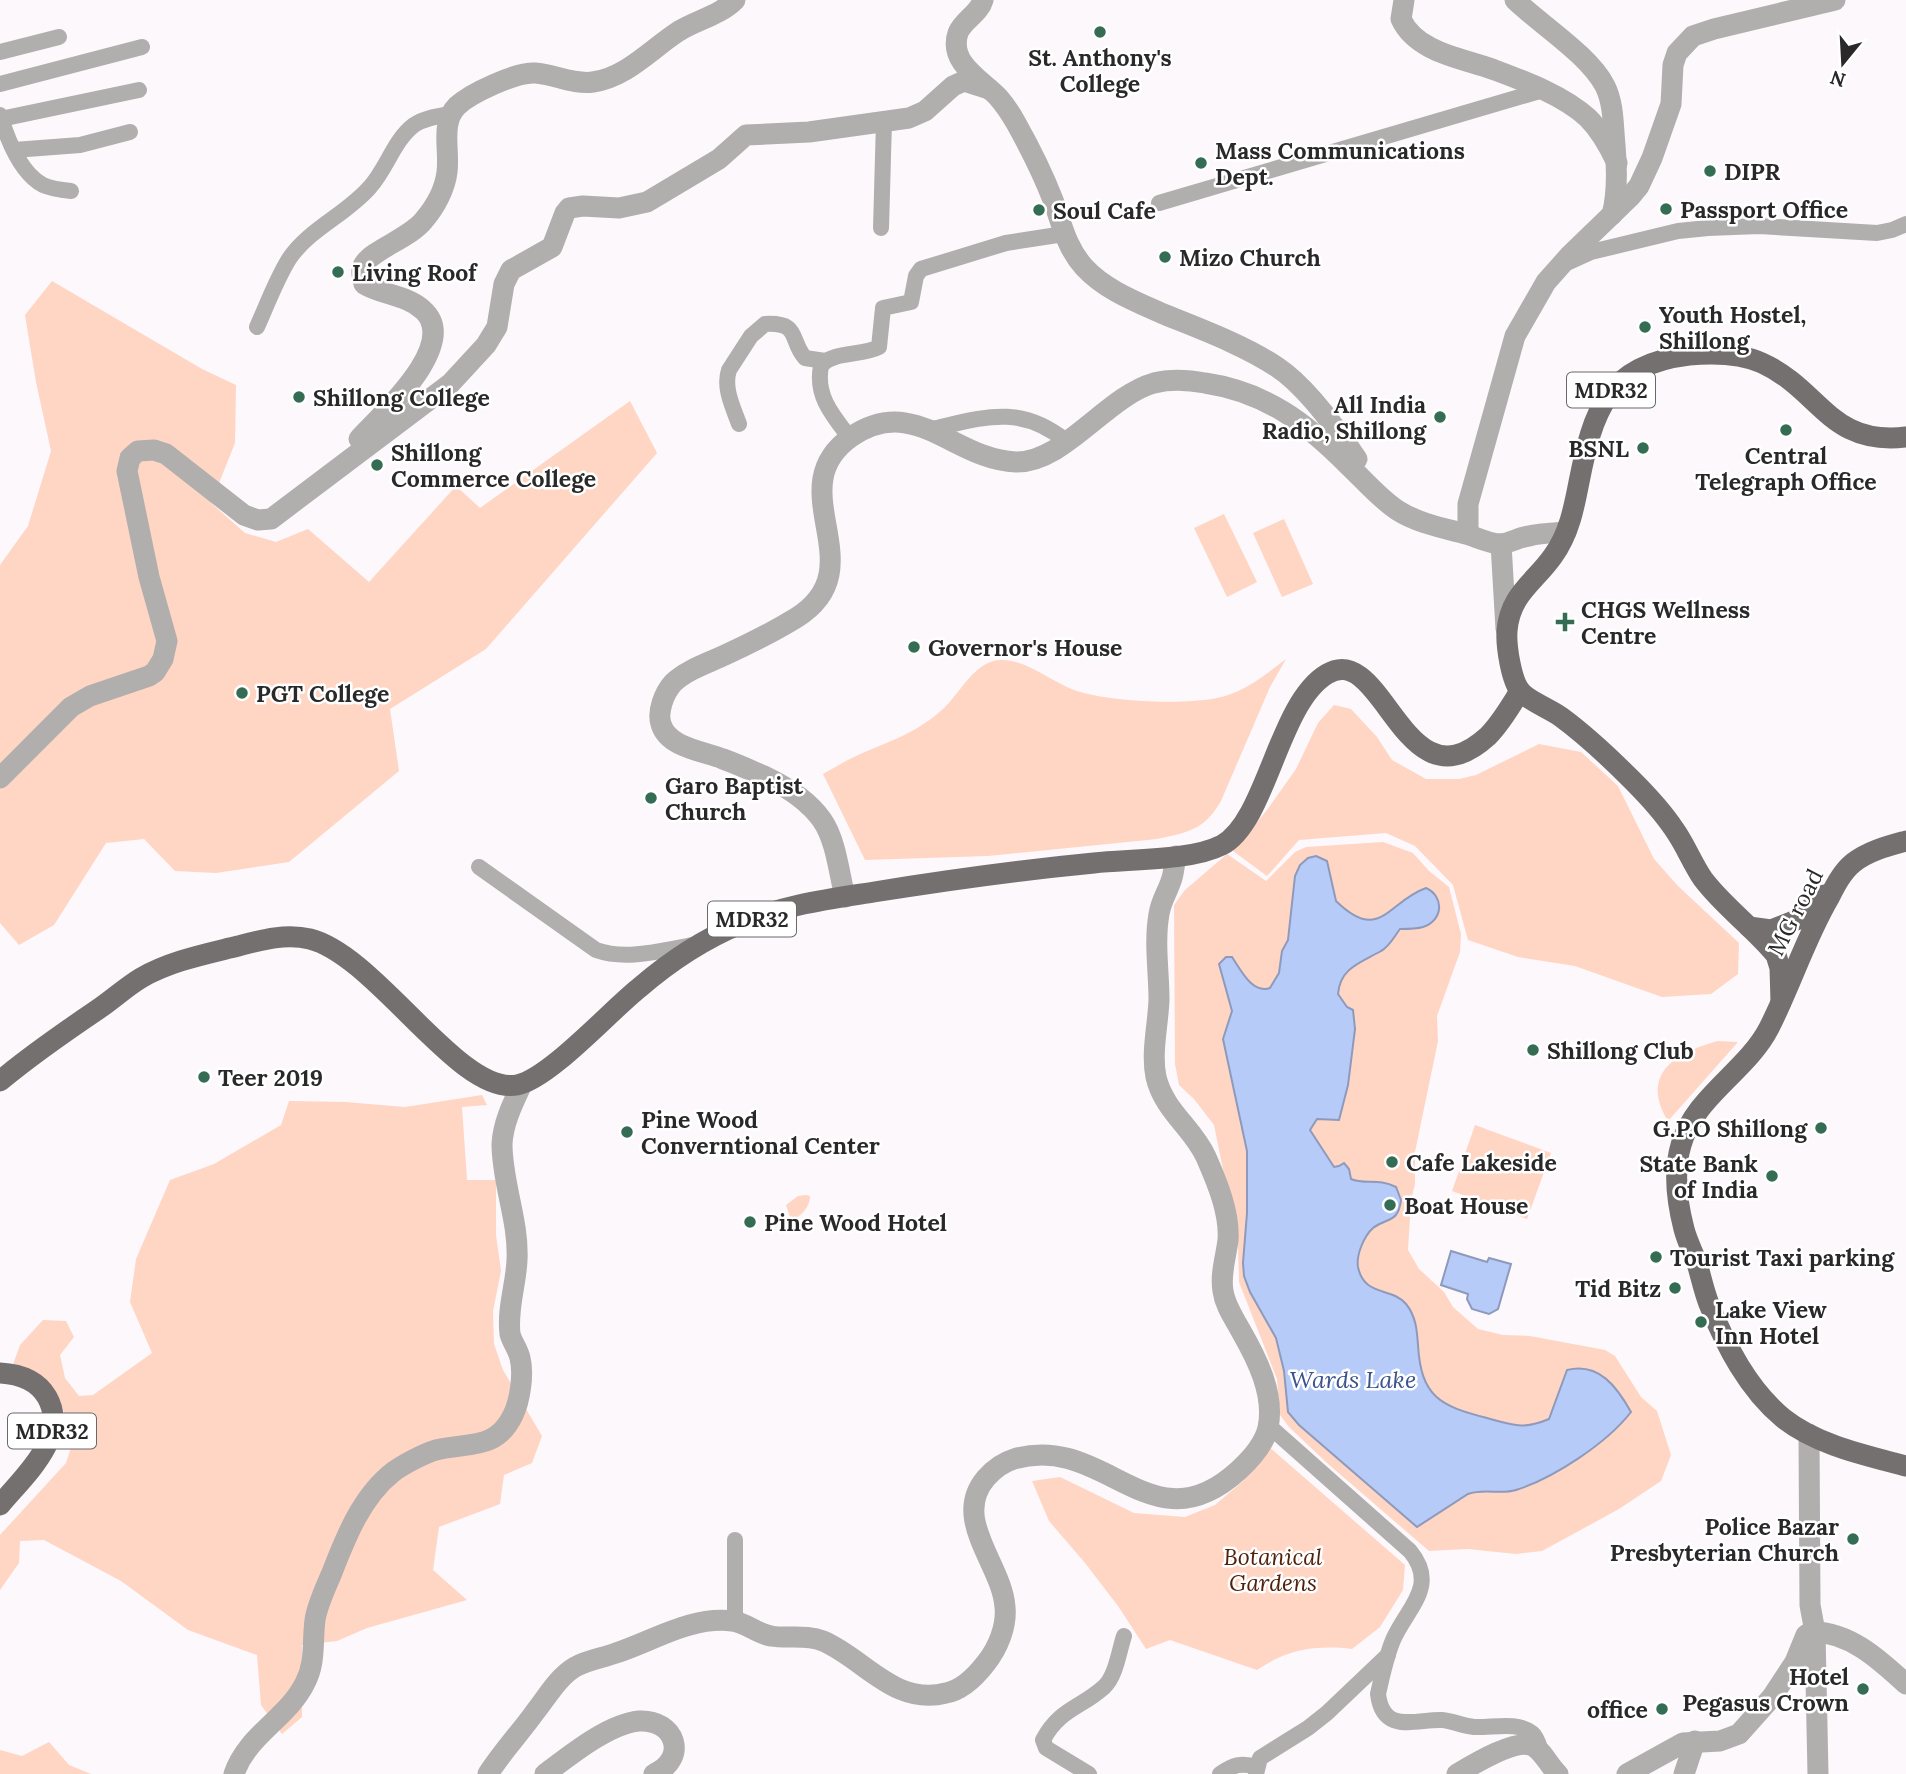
<svg xmlns="http://www.w3.org/2000/svg" width="1906" height="1774" font-family="Lora,serif">
	<style>
		.green { fill: #ffd5c4 }
		.water { fill: #b7cbf9; stroke: #8d9abb; stroke-width: 2 }
		.lines { fill: none; stroke-linecap: round; stroke-linejoin: round }
		.minor { stroke: #b1aeae; stroke-width: 16 }
		.tertiary { stroke: #b1aeae; stroke-width: 21 }
		.primary { stroke: #757070; stroke-width: 21 }
		.poi-dot { fill: #356d54; stroke: #fff; stroke-width: 2.5 }
		.labels { text-anchor: middle; dominant-baseline: central; stroke-width: 5; stroke-linejoin: round; paint-order: stroke }
		.shield { fill: #fff; stroke: #6a696a; stroke-width: 2 }
		.shield-label { font-size: 21px; font-weight: bold; fill: #2a292a }
		.poi-label { font-size: 23px; font-weight: bold; fill: #2a292a; stroke: #fff; text-anchor: start }
		.street-label { font-size: 23px; fill: #2a292a; stroke: #fff }
		.park-label { font-size: 23px; font-style: italic; fill: #51210b; stroke: #fff }
		.water-label { font-size: 24px; font-style: italic; fill: #3c538d; stroke: #fff }
	</style>
	<rect width="100%" height="100%" fill="#fdf8fc"/>
	<g class="green">
		<polygon points="52,281 202,369 236,385 235,443 211,503 245,533 276,542 308,529 369,582 456,486 480,508 630,401 657,453 486,649 390,709 399,771 289,862 216,873 175,871 144,839 106,843 54,925 19,945 0,923 0,565 28,526 51,451 36,382 25,315"/>
		<polygon points="1224,514 1257,582 1227,597 1194,528"/>
		<polygon points="1284,519 1313,584 1282,597 1253,533"/>
		<path d="M1286 659 1270 687 1221 801C1204 830 1189 832 1157 839L988 856 865 860 823 774C834 768 845 761 856 756 889 741 916 734 944 708 960 693 975 661 1000 660 1026 659 1050 681 1074 690 1108 702 1181 705 1217 698 1243 693 1265 675 1286 659Z"/>
		<polygon points="1334,705 1351,709 1377,737 1392,760 1426,779 1459,779 1476,775 1539,744 1581,752 1618,786 1654,859 1678,886 1739,943 1738,974 1711,994 1662,997 1575,966 1518,957 1468,940 1453,885 1415,846 1386,833 1299,840 1267,876 1233,851 1267,810 1296,769 1318,723"/>
		<polygon points="1383,842 1413,853 1429,871 1449,887 1461,934 1460,952 1437,1016 1438,1041 1415,1152 1415,1184 1411,1200 1408,1250 1419,1269 1444,1292 1453,1307 1478,1329 1503,1335 1530,1336 1605,1350 1615,1356 1641,1397 1657,1411 1671,1455 1661,1481 1619,1509 1542,1551 1516,1554 1468,1549 1429,1551 1327,1463 1289,1427 1280,1415 1277,1379 1239,1282 1238,1244 1214,1125 1194,1099 1179,1085 1175,1064 1174,905 1185,890 1227,854 1266,881 1295,852 1306,847"/>
		<path d="M1718 1041 1738 1042 1668 1121C1639 1074 1676 1052 1718 1041Z"/>
		<path d="M482 1095 487 1105 462 1107 467 1180H496V1235L501 1271 493 1311 494 1344 503 1370 542 1436 532 1463 504 1475 500 1504 439 1527 433 1570 467 1600 367 1628 337 1641 302 1645V1717L282 1734 261 1705 257 1655 188 1630 121 1581 44 1540 20 1541 19 1563 0 1590V1535L66 1463 75 1435C57 1393 51 1390 12 1367L20 1345 43 1320 66 1321 74 1337 60 1355 65 1378 79 1396 93 1395 152 1353 130 1302 136 1259 170 1180 214 1164 281 1125 289 1101 345 1102 405 1107Z"/>
		<polygon points="1475,1125 1551,1153 1527,1219 1452,1191"/>
		<path d="M806 1195 810 1196C810 1207 801 1217 791 1220L786 1205 798 1196Z"/>
		<path d="M1269 1447 1405 1565 1403 1590 1380 1627 1352 1649C1316 1645 1288 1649 1257 1670L1170 1640 1146 1649 1118 1606 1085 1563 1049 1521 1032 1481 1060 1477 1134 1513 1185 1517 1215 1505 1243 1481Z"/>
		<polygon points="49,1742 69,1765 91,1774 0,1774 0,1750 22,1756"/>
	</g>
	<g class="water">
		<path d="M1316 856 1327 861 1336 901C1380 944 1387 902 1426 888 1444 896 1444 920 1423 927 1416 929 1407 929 1400 929 1394 937 1389 947 1381 951 1360 963 1340 968 1338 994L1347 1007 1353 1010 1355 1029 1348 1085 1339 1120 1317 1119 1310 1130 1334 1167 1339 1166 1344 1163 1349 1169 1351 1179C1365 1185 1378 1178 1396 1187L1401 1200C1398 1224 1387 1217 1373 1228 1364 1236 1356 1255 1358 1267 1364 1297 1392 1287 1406 1304 1416 1316 1417 1331 1418 1345 1421 1397 1440 1406 1487 1418 1513 1425 1523 1430 1549 1419L1567 1370C1599 1362 1617 1387 1631 1412 1607 1443 1554 1478 1516 1490 1500 1495 1485 1488 1468 1494L1417 1527 1299 1425 1288 1412 1284 1371 1276 1338 1250 1292 1244 1276 1243 1263 1247 1213V1151L1223 1039 1232 1011 1219 964 1226 957H1232C1241 970 1252 994 1270 988L1279 973 1282 951 1288 940 1295 876 1300 865 1308 858Z"/>
		<polygon points="1451,1251 1487,1262 1489,1258 1511,1264 1498,1309 1489,1314 1472,1309 1467,1299 1468,1294 1441,1285"/>
	</g>
	<g class="lines">
		<g class="minor">
			<polyline points="0,52 59,37"/>
			<polyline points="0,84 142,47"/>
			<path d="M0 115C7 138 20 173 43 185 52 189 61 190 71 191"/>
			<polyline points="1,119 139,90"/>
			<polyline points="14,150 80,145 130,132"/>
			<polyline points="1159,203 1543,90"/>
			<polyline points="881,228 884,121"/>
			<polyline points="1569,262 1591,252 1678,231 1708,228 1759,226 1877,233 1892,230 1906,224"/>
			<path d="M257 327C267 305 276 280 289 259 309 229 347 214 370 187 387 168 394 140 414 125 424 118 438 116 450 114"/>
			<path d="M739 424C733 407 723 388 729 370L751 336 765 324C801 322 789 340 805 358L825 361"/>
			<path d="M932 429C985 417 1020 404 1066 441"/>
			<path d="M850 438C833 416 815 396 821 366 832 351 862 356 879 347L883 308 911 302 916 276 921 269 1006 243 1064 234"/>
			<path d="M479 867 596 950C627 961 662 950 694 945"/>
			<path d="M1269 1426 1410 1551C1439 1586 1407 1608 1393 1640 1386 1657 1382 1676 1378 1694 1383 1735 1416 1719 1442 1720 1453 1721 1463 1726 1474 1727 1492 1728 1517 1721 1532 1733 1538 1738 1539 1746 1541 1752"/>
			<polyline points="735,1620 735,1540"/>
			<path d="M1089 1774 1046 1748 1043 1740C1059 1709 1081 1708 1104 1687 1116 1676 1119 1651 1124 1636"/>
			<path d="M1220 1774C1233 1765 1241 1762 1257 1767"/>
			<polyline points="1256,1774 1260,1758 1308,1728 1327,1713 1388,1655"/>
		</g>
		<g class="tertiary">
			<path d="M983 0C979 14 963 20 958 33 948 63 982 80 998 97 1005 105 1011 114 1016 123 1030 148 1043 174 1053 200 1062 224 1066 247 1084 267 1104 289 1134 301 1161 313 1200 329 1242 344 1277 367 1307 387 1337 429 1357 459"/>
			<path d="M1404 0 1401 19C1416 52 1461 58 1492 69 1524 81 1563 95 1588 118 1601 131 1609 146 1617 163"/>
			<path d="M1515 0C1541 25 1589 55 1605 86 1614 104 1613 126 1615 145 1617 168 1618 193 1612 215"/>
			<path d="M359 439C381 415 461 344 423 310 407 295 382 295 364 284 362 278 360 270 364 264 374 249 410 238 424 220 435 207 445 189 447 172 450 150 440 123 457 106 471 93 516 72 535 73 554 74 573 85 593 82 627 77 651 49 679 31 697 20 720 15 735 0"/>
			<polyline points="1468,534 1468,504 1515,336 1546,282 1570,255 1630,197 1639,186 1652,158 1671,104 1673,65 1677,53 1693,36 1714,29 1835,0"/>
			<polyline points="1501,544 1506,629"/>
			<polyline points="0,778 71,707 90,696 149,676 155,672 163,659 167,641 149,577 127,471 130,458 138,451 154,450 166,454 244,515 258,520 271,519 450,384 486,345 497,327 504,284 511,270 552,247 565,213 569,208 583,206 619,208 647,202 719,159 746,135 809,132 909,118 925,111 953,86 964,81 989,89"/>
			<path d="M845 897C839 873 836 840 822 820 808 800 785 786 764 776 750 770 737 764 723 759 704 751 668 748 661 724 657 712 664 693 673 683 686 670 708 663 725 655 749 644 773 632 796 618 878 567 777 489 851 437 915 393 954 460 1016 462 1064 463 1107 396 1154 383 1170 379 1189 380 1205 383 1266 392 1306 423 1348 465 1364 480 1379 498 1397 510 1417 523 1443 528 1466 534 1476 537 1490 544 1501 544 1510 543 1520 537 1529 536 1541 533 1554 533 1566 532"/>
			<polyline points="1809,1434 1810,1605 1815,1632 1818,1774"/>
			<path d="M234 1774C247 1735 288 1718 305 1683 316 1662 312 1643 315 1620 317 1606 325 1589 331 1575 345 1539 361 1497 393 1472 404 1464 423 1454 436 1450 467 1442 496 1451 513 1415 520 1401 524 1374 520 1358 518 1349 512 1342 510 1334 507 1308 516 1285 517 1260 519 1221 502 1183 502 1144 503 1123 513 1103 522 1084"/>
			<path d="M488 1774C502 1752 520 1733 535 1712 547 1697 558 1677 575 1667 587 1660 603 1658 616 1653 653 1641 691 1616 732 1621 745 1622 757 1634 771 1636 788 1639 806 1634 823 1641 865 1659 894 1706 946 1693 962 1690 976 1676 986 1663 998 1648 1007 1626 1005 1607 1002 1564 951 1519 986 1478 994 1469 1004 1462 1014 1459 1106 1432 1151 1551 1239 1470 1251 1459 1264 1445 1268 1428 1275 1394 1257 1359 1241 1331 1234 1318 1225 1306 1223 1291 1220 1274 1226 1257 1228 1240 1230 1213 1217 1182 1206 1157 1193 1128 1164 1111 1156 1077 1151 1053 1158 1025 1159 1000 1159 972 1154 942 1159 914 1161 901 1167 893 1171 881 1174 874 1174 864 1176 856"/>
			<path d="M545 1774C569 1756 608 1724 639 1721 675 1719 689 1758 654 1774"/>
			<path d="M1457 1774C1472 1765 1516 1738 1533 1746 1543 1751 1549 1766 1558 1774"/>
			<path d="M1627 1774 1683 1743 1720 1741 1739 1734 1772 1697 1795 1662 1806 1635 1811 1632C1849 1631 1880 1660 1906 1684"/>
			<polyline points="1684,1774 1695,1741"/>
		</g>
		<g class="primary">
			<path d="M1906 841C1888 846 1868 851 1853 863 1842 872 1835 886 1829 898 1805 939 1791 985 1769 1028 1747 1071 1694 1097 1681 1145 1673 1172 1677 1202 1684 1229 1687 1241 1693 1252 1697 1263 1701 1277 1704 1291 1709 1304 1726 1346 1748 1389 1783 1418 1817 1445 1865 1455 1906 1466"/>
			<polyline points="1749,927 1771,930 1799,919 1824,895"/>
			<path d="M1781 1002 1780 968 1776 955C1754 928 1724 907 1703 879 1692 863 1685 844 1674 829 1662 811 1647 795 1632 780 1610 758 1587 736 1561 717 1550 709 1529 701 1521 692 1511 681 1506 645 1507 631 1510 594 1534 583 1553 556 1569 534 1574 508 1579 482 1593 411 1607 365 1689 355 1712 353 1740 353 1762 363 1821 390 1829 446 1906 437"/>
			<path d="M0 1081C31 1055 63 1033 97 1010 112 1000 126 987 141 978 170 961 206 954 238 946 261 940 286 933 310 939 377 956 459 1096 517 1085 549 1079 610 1011 639 988 668 963 704 939 740 924 782 905 830 899 874 892 948 880 1021 870 1094 863 1130 859 1191 861 1222 845 1267 821 1278 703 1327 674 1384 640 1404 813 1488 736 1501 723 1510 707 1520 691"/>
			<path d="M0 1373C19 1374 37 1380 47 1397 70 1437 23 1477 0 1505"/>
		</g>
	</g>
	<g class="poi-dot">
		<circle cx="1100" cy="32" r="7"/>
		<circle cx="1201" cy="163" r="7"/>
		<circle cx="1710" cy="171" r="7"/>
		<circle cx="1666" cy="209" r="7"/>
		<circle cx="1039" cy="210" r="7"/>
		<circle cx="1165" cy="257" r="7"/>
		<circle cx="338" cy="272" r="7"/>
		<circle cx="1645" cy="327" r="7"/>
		<circle cx="299" cy="397" r="7"/>
		<circle cx="1440" cy="417" r="7"/>
		<circle cx="1786" cy="430" r="7"/>
		<circle cx="1643" cy="448" r="7"/>
		<circle cx="377" cy="465" r="7"/>
		<path d="M1561.5 611.5h7v7h7v7h-7v7h-7v-7h-7v-7h7z"/>
		<circle cx="914" cy="647" r="7"/>
		<circle cx="242" cy="693" r="7"/>
		<circle cx="651" cy="798" r="7"/>
		<circle cx="1533" cy="1050" r="7"/>
		<circle cx="204" cy="1077" r="7"/>
		<circle cx="1821" cy="1128" r="7"/>
		<circle cx="627" cy="1132" r="7"/>
		<circle cx="1392" cy="1162" r="7"/>
		<circle cx="1772" cy="1176" r="7"/>
		<circle cx="1390" cy="1205" r="7"/>
		<circle cx="750" cy="1222" r="7"/>
		<circle cx="1656" cy="1257" r="7"/>
		<circle cx="1675" cy="1288" r="7"/>
		<circle cx="1701" cy="1322" r="7"/>
		<circle cx="1853" cy="1539" r="7"/>
		<circle cx="1863" cy="1689" r="7"/>
		<circle cx="1662" cy="1709" r="7"/>
	</g>
	<g class="labels">
		<g class="shield">
			<rect x="1567" y="372.5" width="88" height="35" rx="5"/>
			<rect x="708" y="901.5" width="88" height="35" rx="5"/>
			<rect x="8" y="1413.5" width="88" height="35" rx="5"/>
		</g>
		<g class="shield-label">
			<text x="1611" y="390">MDR32</text>
			<text x="752" y="919">MDR32</text>
			<text x="52" y="1431">MDR32</text>
		</g>
		<g class="poi-label">
			<text x="1100" y="57" text-anchor="middle">St. Anthony's<tspan x="1100" dy="26">College</tspan></text>
			<text x="1215" y="150">Mass Communications<tspan x="1215" dy="26">Dept.</tspan></text>
			<text x="1724" y="171">DIPR</text>
			<text x="1680" y="209">Passport Office</text>
			<text x="1053" y="210">Soul Cafe</text>
			<text x="1179" y="257">Mizo Church</text>
			<text x="352" y="272">Living Roof</text>
			<text x="1659" y="314">Youth Hostel,<tspan x="1659" dy="26">Shillong</tspan></text>
			<text x="313" y="397">Shillong College</text>
			<text x="1426" y="404" text-anchor="end">All India<tspan x="1426" dy="26">Radio, Shillong</tspan></text>
			<text x="1629" y="448" text-anchor="end">BSNL</text>
			<text x="391" y="452">Shillong<tspan x="391" dy="26">Commerce College</tspan></text>
			<text x="1786" y="455" text-anchor="middle">Central<tspan x="1786" dy="26">Telegraph Office</tspan></text>
			<text x="1581" y="609">CHGS Wellness<tspan x="1581" dy="26">Centre</tspan></text>
			<text x="928" y="647">Governor's House</text>
			<text x="256" y="693">PGT College</text>
			<text x="665" y="785">Garo Baptist<tspan x="665" dy="26">Church</tspan></text>
			<text x="1547" y="1050">Shillong Club</text>
			<text x="218" y="1077">Teer 2019</text>
			<text x="641" y="1119">Pine Wood<tspan x="641" dy="26">Converntional Center</tspan></text>
			<text x="1807" y="1128" text-anchor="end">G.P.O Shillong</text>
			<text x="1406" y="1162">Cafe Lakeside</text>
			<text x="1758" y="1163" text-anchor="end">State Bank<tspan x="1758" dy="26">of India</tspan></text>
			<text x="1404" y="1205">Boat House</text>
			<text x="764" y="1222">Pine Wood Hotel</text>
			<text x="1670" y="1257">Tourist Taxi parking</text>
			<text x="1661" y="1288" text-anchor="end">Tid Bitz</text>
			<text x="1715" y="1309">Lake View<tspan x="1715" dy="26">Inn Hotel</tspan></text>
			<text x="1839" y="1526" text-anchor="end">Police Bazar<tspan x="1839" dy="26">Presbyterian Church</tspan></text>
			<text x="1849" y="1676" text-anchor="end">Hotel<tspan x="1849" dy="26">Pegasus Crown</tspan></text>
			<text x="1648" y="1709" text-anchor="end">office</text>
		</g>
		<g class="street-label">
			<text transform="translate(1795 912) rotate(-63)">MG road</text>
		</g>
		<g class="park-label">
			<text x="1273" y="1556">Botanical<tspan x="1273" dy="26">Gardens</tspan></text>
		</g>
		<g class="water-label">
			<text x="1353" y="1379">Wards Lake</text>
		</g>
	</g>
	<g transform="translate(1843 63) rotate(198)" stroke="#ffffff" stroke-width="5" paint-order="stroke">
	<path d="M0-5L12 26L0 18L-12 26Z" fill="#2a292a"/>
	<text y="-10" font-size="19" font-weight="bold" text-anchor="middle" fill="#2a292a">N</text>
	</g>
</svg>
